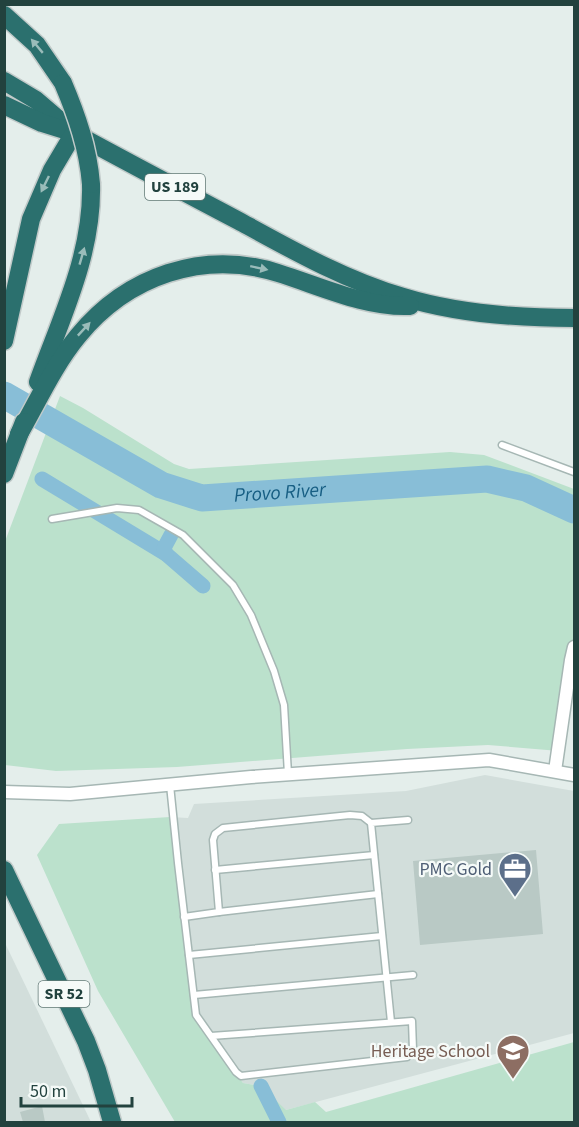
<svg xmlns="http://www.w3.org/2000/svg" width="579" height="1127" font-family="'Source Sans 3',sans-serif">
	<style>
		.built { fill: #d2dedb }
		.green { fill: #bbe1cc }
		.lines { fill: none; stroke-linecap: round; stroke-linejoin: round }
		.canal { stroke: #88bed7; stroke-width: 15 }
		.river { stroke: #88bed7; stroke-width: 27 }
		.building { fill: #b9c9c5 }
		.lane-casing { stroke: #a6b7b4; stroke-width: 9 }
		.street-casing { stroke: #a6b7b4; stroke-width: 15 }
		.highway-casing { stroke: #c1cac9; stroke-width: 21 }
		.lane { stroke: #fff; stroke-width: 6 }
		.street { stroke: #fff; stroke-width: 12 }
		.highway { stroke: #2b706e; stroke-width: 18 }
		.highway-bridge-casing { stroke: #c1cac9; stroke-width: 21; stroke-linecap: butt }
		.highway-bridge { stroke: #2b706e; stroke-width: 18 }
		.oneway { fill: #9abcba }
		.labels { text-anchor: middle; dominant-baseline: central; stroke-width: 4.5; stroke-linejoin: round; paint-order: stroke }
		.shield { fill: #f5faf8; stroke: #617976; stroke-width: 1.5 }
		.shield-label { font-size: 16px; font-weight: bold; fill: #22423e }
		.service-label { font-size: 18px; fill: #4e5e75; stroke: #f5faf8; text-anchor: end }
		.education-label { font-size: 18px; fill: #785e54; stroke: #f5faf8; text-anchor: end }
		.water-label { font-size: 20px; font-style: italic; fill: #175e83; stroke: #f5faf8 }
	</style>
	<rect width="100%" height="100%" fill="#e4eeeb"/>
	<g class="built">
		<polygon points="485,775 574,791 574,1033 286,1110 292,1122 238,1122 285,1110 261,1086 243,1083 195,1016 170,817 188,818 194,804 406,791"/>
		<polygon points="5,943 91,1122 5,1122"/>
	</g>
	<g class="green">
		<polygon points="60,396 83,408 174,464 189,469 450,452 484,455 574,489 574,647 559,751 488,745 407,749 177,767 56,771 5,765 4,544"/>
		<polygon points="170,817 195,1016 243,1083 261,1086 286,1110 315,1102 326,1112 574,1042 574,1122 175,1122 98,991 37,855 59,824"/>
	</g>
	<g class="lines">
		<g class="canal">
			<polyline points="42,479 166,554 203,586"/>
			<polyline points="166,554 164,548 171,535"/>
			<polyline points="261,1086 279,1122"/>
		</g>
		<path class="river" id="s1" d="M4 395 161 485 202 498 487 479 526 488 574 510"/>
	</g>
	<g class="building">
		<polygon points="536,850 543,934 420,945 413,861"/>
		<polygon points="42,1106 45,1122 23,1122 20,1112"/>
	</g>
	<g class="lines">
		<g class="lane-casing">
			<g id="lane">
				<polyline points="502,445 574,472"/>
				<polyline points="52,519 117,508 139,510 183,535 233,585 251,615 274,671 284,705 288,774"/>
				<polyline points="170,785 178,863 196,1015 236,1072 241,1076 407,1057 413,1050 412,1021 211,1036"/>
				<polyline points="215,870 374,855"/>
				<polyline points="219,912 378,894"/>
				<polyline points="184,917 219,912 213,840 215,834 223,828 350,815 362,816 371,823"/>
				<polyline points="189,955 382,936"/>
				<polyline points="194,995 413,975"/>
				<polyline points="391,1022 371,823 408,820"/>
			</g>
		</g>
		<g class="street-casing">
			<g id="street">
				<polyline points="555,771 571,660 574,647"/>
				<polyline points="4,792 70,794 251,777 489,760 574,775"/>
			</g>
		</g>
		<g class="highway-casing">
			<g id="highway">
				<polyline points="4,15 37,45 63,83"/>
				<polyline points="4,81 36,100 71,130"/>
				<path d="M4 105 42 123 74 133C129 163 184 192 239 221 292 250 345 280 403 297 458 314 518 318 574 318"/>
				<polyline points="4,341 31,219 52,170 74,133"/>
				<path d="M38 382C61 318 93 254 91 184"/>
				<path d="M19 434C38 401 54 365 78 336 127 276 203 249 278 273 320 286 366 308 410 306"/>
				<polyline points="4,474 24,422"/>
				<polyline points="4,870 86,1041 97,1070 112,1122"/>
			</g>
		</g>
		<use href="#lane" class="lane"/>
		<use href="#street" class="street"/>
		<use href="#highway" class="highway"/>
		<g class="highway-bridge-casing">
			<path id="highway-bridge" d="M63 83C77 116 88 148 91 184"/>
		</g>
		<use href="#highway-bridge" class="highway-bridge"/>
	</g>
	<defs><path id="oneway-solid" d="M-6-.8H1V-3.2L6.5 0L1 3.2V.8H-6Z" transform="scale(1.5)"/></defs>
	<g class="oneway">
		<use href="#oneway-solid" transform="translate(37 46) rotate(-130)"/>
		<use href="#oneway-solid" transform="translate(45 184) rotate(116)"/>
		<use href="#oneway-solid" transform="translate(82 256) rotate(-74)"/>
		<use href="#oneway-solid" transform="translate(259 268) rotate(12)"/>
		<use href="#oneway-solid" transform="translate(84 329) rotate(-47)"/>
	</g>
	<defs>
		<g id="office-pin" transform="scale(1.725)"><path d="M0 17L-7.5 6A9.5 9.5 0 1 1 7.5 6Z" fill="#5c6f8a" stroke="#f5faf8"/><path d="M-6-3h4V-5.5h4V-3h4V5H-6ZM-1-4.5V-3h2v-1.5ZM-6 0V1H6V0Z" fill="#fff"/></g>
		<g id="school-pin" transform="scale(1.725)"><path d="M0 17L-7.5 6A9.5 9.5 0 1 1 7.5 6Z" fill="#8d6e63" stroke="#f5faf8"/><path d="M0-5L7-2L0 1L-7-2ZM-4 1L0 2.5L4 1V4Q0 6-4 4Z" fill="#fff"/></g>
	</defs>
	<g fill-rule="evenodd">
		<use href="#office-pin" x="515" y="869"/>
		<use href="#school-pin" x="513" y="1051"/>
	</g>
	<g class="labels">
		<g class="shield">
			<rect x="145" y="174" width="60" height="26" rx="4.5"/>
			<rect x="38.5" y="981" width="51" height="26" rx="4.5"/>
		</g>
		<g class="shield-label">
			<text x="175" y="187">US 189</text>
			<text x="64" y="994">SR 52</text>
		</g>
		<g class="service-label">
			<text x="492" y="869">PMC Gold</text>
		</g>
		<g class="education-label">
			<text x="490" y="1051">Heritage School</text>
		</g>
		<g class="water-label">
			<text stroke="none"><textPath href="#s1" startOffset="302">Provo River</textPath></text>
		</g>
	</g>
	<rect width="579" height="1127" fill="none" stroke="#22423e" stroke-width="12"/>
	<path d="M21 1097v9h111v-9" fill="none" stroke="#22423e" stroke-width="3"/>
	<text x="30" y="1097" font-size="18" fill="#22423e" stroke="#f5faf8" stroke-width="4.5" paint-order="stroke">50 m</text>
</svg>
